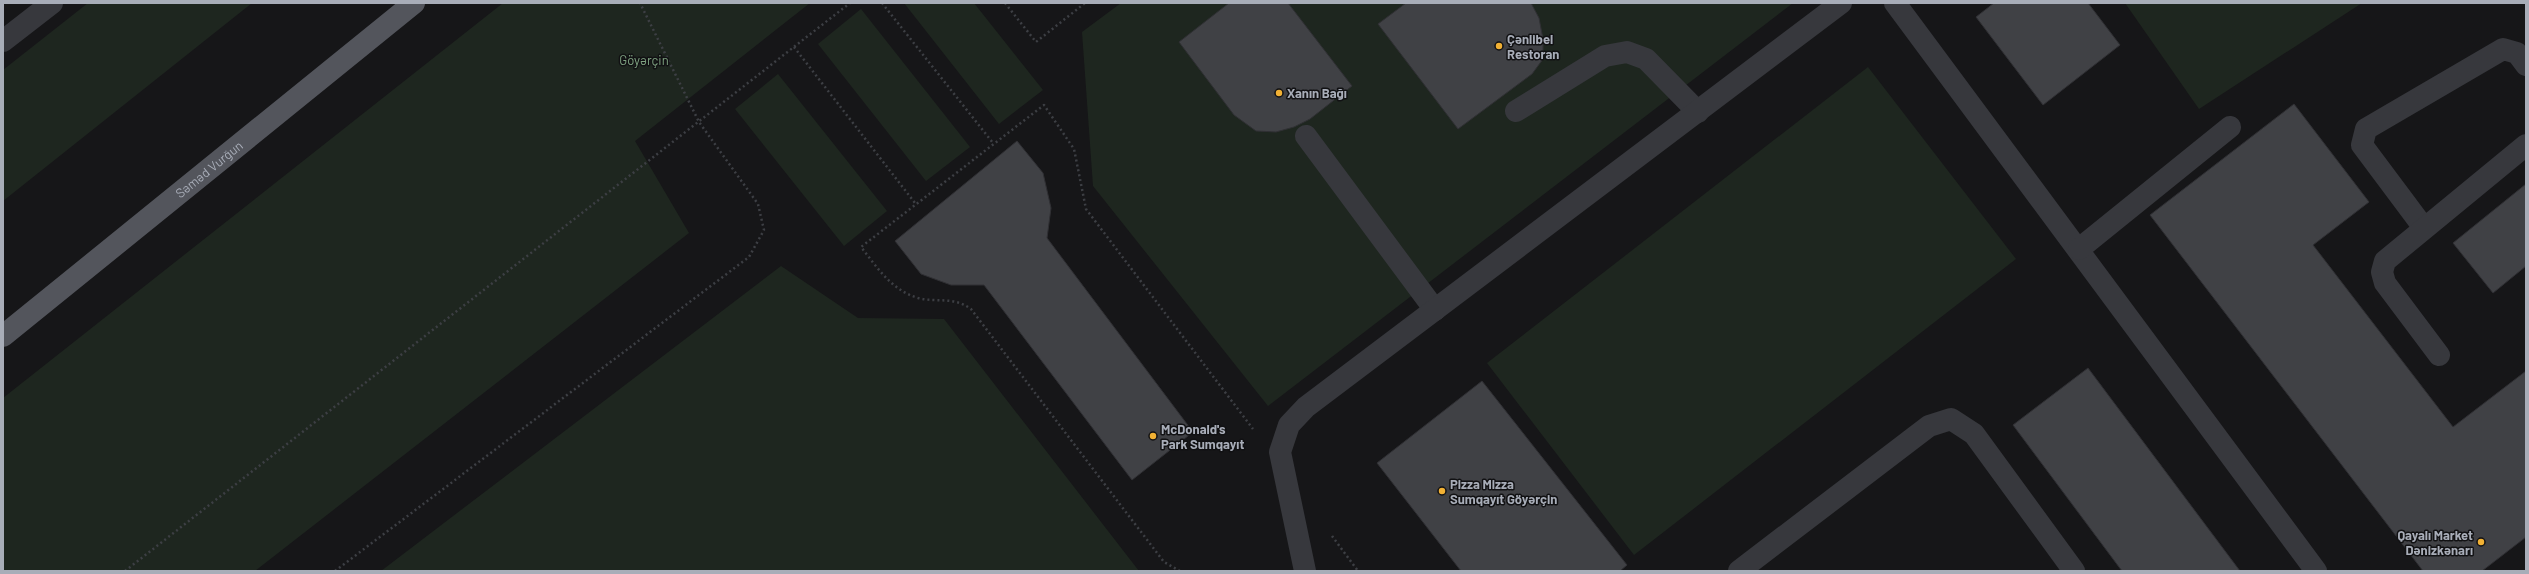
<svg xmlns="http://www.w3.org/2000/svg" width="2529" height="574" font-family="Barlow,sans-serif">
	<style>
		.green { fill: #1e261f }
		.building { fill: #404145; stroke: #303034 }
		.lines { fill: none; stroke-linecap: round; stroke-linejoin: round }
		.path { stroke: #3d3f44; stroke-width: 2.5; stroke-dasharray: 2 3; stroke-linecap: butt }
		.minor { stroke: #37383d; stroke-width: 22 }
		.major { stroke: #53555c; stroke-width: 22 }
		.poi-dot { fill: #f2b134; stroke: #111113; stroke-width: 1.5 }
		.labels { text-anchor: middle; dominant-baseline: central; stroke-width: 3; stroke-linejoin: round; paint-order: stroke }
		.poi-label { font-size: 13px; font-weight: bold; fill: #a8adb8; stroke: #111113; text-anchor: start }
		.park-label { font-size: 13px; fill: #7fa381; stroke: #111113 }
		.street-label { font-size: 13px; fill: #a8adb8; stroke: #111113 }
	</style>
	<rect width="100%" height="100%" fill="#161618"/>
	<g class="green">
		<polygon points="88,3 252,3 3,201 3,70"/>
		<polygon points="503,3 810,3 635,141 689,233 255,571 3,571 3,398"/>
		<polygon points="904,3 974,3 1043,90 999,124"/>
		<polygon points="1121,3 1793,3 1268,406 1093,186 1082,32"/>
		<polygon points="2125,3 2362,3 2199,109"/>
		<polygon points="861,9 970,147 926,181 818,44"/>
		<polygon points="1868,67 2016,259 1634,555 1487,363"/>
		<polygon points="778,74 887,211 844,246 735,109"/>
		<polygon points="781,266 858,318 944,319 1139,571 381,571"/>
	</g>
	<g class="building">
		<polygon points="1229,3 1288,3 1352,86 1310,119 1294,127 1276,132 1256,131 1234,115 1179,42"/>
		<polygon points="1406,3 1531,3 1539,18 1543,39 1543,59 1532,74 1458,129 1378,24"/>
		<polygon points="1994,3 2088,3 2120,45 2043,105 1976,17"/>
		<polygon points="2294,104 2369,202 2313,245 2453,427 2526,371 2526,537 2482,571 2423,571 2150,215"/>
		<polygon points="1017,141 1043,173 1051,208 1047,238 1193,432 1132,480 984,285 951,285 921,274 895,241"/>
		<polygon points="2526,184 2526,266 2493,293 2453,243"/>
		<polygon points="2088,368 2240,571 2122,571 2013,425"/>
		<polygon points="1482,381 1627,565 1620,571 1461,571 1377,463"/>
	</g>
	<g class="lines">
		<g class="path">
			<polyline points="882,3 993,143"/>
			<polyline points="1005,3 1036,42 1085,3"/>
			<polyline points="794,47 915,203"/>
			<polyline points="1332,536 1358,571"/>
			<polyline points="125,571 850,3"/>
			<polyline points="335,571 749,257 764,230 758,204 699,122 640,3"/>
			<path d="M1180 571 1164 562 971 309C953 296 938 303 918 298 891 290 877 267 861 247L1044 105 1074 149 1086 209 1253 429"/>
		</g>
		<g class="minor">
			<polyline points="1895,3 2316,571"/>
			<polyline points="3,41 52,3"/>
			<polyline points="1516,111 1605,56 1627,52 1646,59 1698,112"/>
			<polyline points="1306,136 1435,310"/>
			<polyline points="2424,228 2362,145 2366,129 2503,49 2517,53 2526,65"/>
			<polyline points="2079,249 2230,127"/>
			<polyline points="2439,355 2385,283 2382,272 2385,261 2526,145"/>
			<polyline points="1305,571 1280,452 1289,425 1306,407 1841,3"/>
			<polyline points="1739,571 1929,426 1951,419 1974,434 2074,571"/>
		</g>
		<path class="major" id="s1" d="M3 336 414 3"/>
	</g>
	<g class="poi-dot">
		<circle cx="1499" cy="46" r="4"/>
		<circle cx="1279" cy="93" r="4"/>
		<circle cx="1153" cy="436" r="4"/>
		<circle cx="1442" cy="491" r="4"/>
		<circle cx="2481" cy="542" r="4"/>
	</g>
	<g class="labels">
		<g class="poi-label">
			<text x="1507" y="39">Çənlibel<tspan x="1507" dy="15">Restoran</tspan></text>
			<text x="1287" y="93">Xanın Bağı</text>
			<text x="1161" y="429">McDonald's<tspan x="1161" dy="15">Park Sumqayıt</tspan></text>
			<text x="1450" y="484">Pizza Mizza<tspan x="1450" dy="15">Sumqayıt Göyərçin</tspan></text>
			<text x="2473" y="535" text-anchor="end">Qayalı Market<tspan x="2473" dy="15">Dənizkənarı</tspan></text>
		</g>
		<g class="park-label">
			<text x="644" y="60">Göyərçin</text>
		</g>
		<g class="street-label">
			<text stroke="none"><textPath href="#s1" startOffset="265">Səməd Vurğun</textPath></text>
		</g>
	</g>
	<rect width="2529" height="574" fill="none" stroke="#a8adb8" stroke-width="8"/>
</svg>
